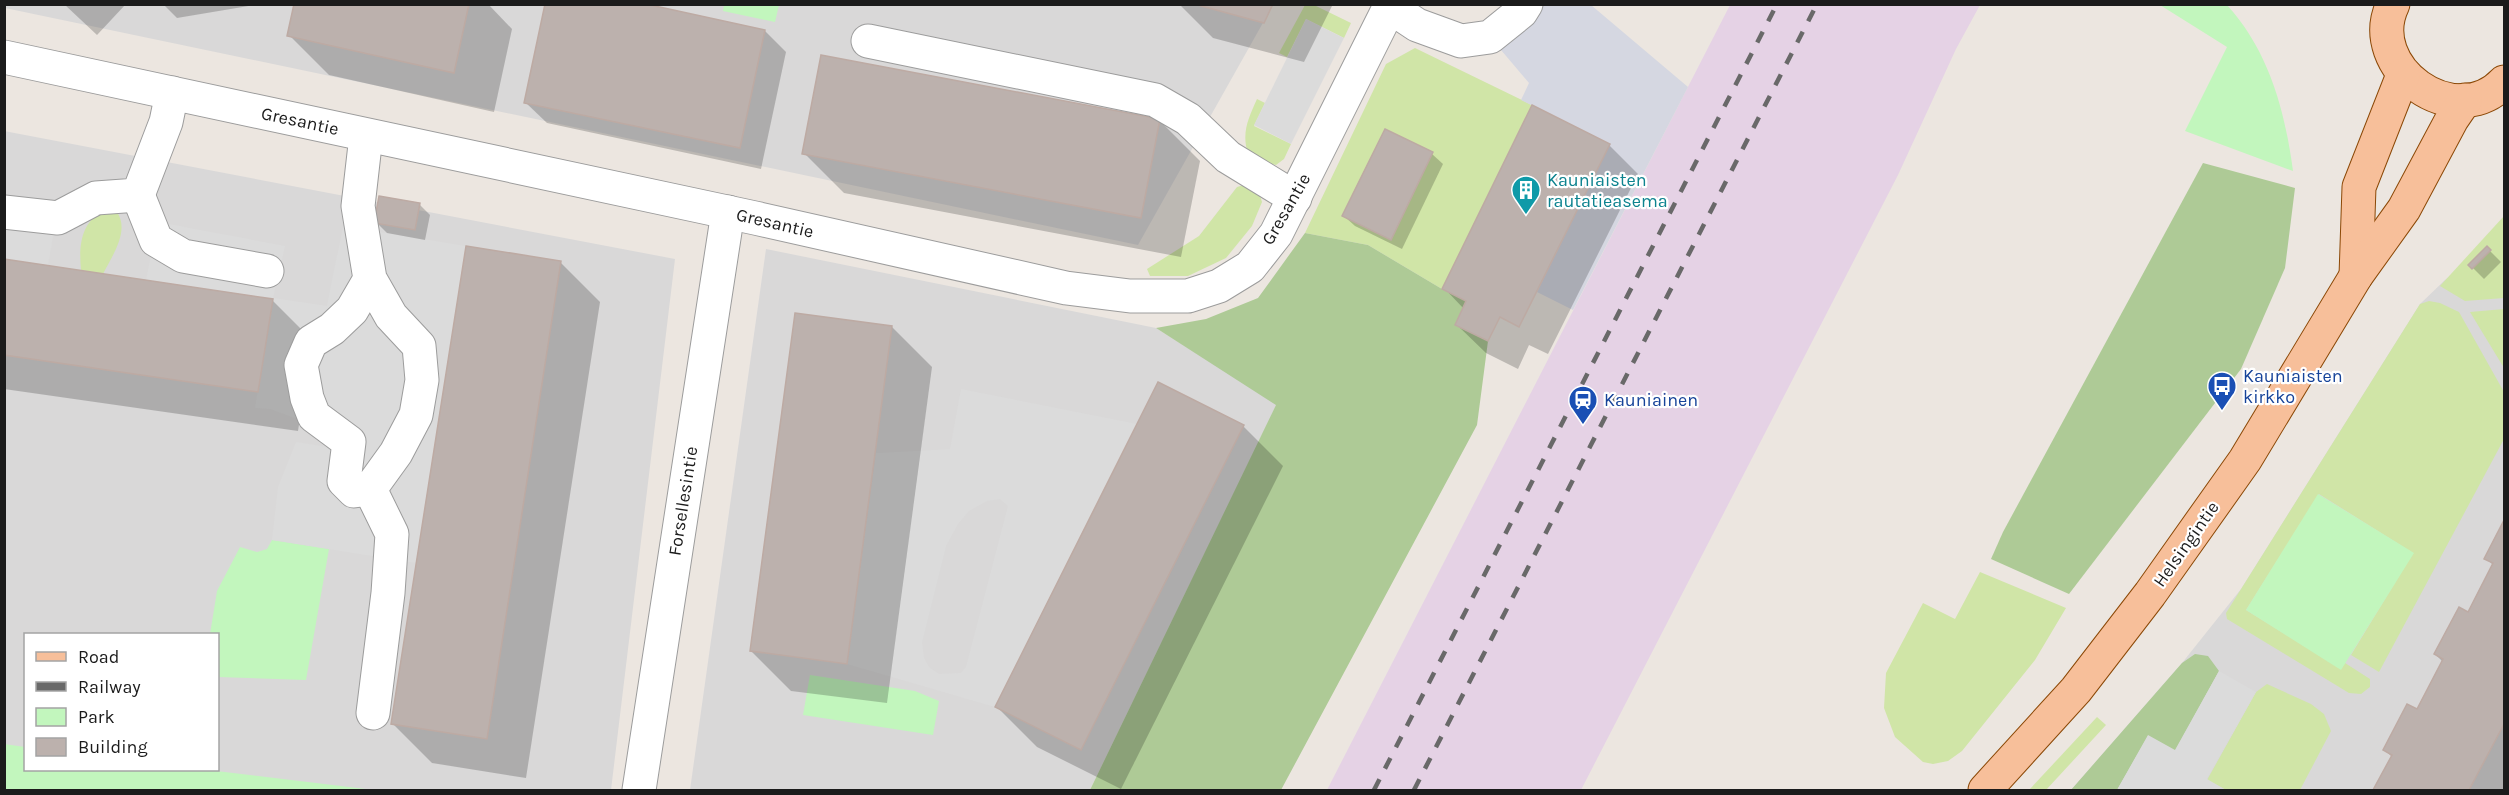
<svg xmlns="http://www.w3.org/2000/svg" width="2509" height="795" font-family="Karla,sans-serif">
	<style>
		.residential { fill: #d9d8d8; fill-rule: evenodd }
		.industrial { fill: #e5d2e5 }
		.grass { fill: #d0e5a7 }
		.forest { fill: #aeca96 }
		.park { fill: #c2f6bd }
		.parking { fill: #dbdbdb; fill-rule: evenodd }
		.plaza { fill: #d5d7e1 }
		.shadow { fill: #0003 }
		.building { fill: #bcb1ad; stroke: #bdaaa3; stroke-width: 1.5 }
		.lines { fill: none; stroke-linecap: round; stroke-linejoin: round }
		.minor-casing { stroke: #9c9c9c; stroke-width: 35 }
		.major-casing { stroke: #8b4806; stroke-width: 35 }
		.minor { stroke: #fff; stroke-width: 33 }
		.major { stroke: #f7bf9a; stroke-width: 33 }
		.rail { stroke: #696969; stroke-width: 4.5; stroke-dasharray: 12 12; stroke-linecap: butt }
		.labels { text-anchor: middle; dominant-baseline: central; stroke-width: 4.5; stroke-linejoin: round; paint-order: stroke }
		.street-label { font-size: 18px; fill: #1b1b1b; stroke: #fff }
		.culture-label { font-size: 18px; fill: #0d838f; stroke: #fff; text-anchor: start }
		.transit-label { font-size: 18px; fill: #164399; stroke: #fff; text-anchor: start }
	</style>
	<rect width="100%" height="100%" fill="#ece6e0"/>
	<g class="residential">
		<polygon points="5,4 1273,5 1138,245 5,8"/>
		<path d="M4 131 675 259 611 790H5ZM26 634H218V770H26Z"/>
		<polygon points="2504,231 2504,790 2071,790 2182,663 2241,589 2420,304 2445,280"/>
		<polygon points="766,249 1156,328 1277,404 1090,790 690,790"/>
	</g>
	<polygon class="industrial" points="1730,5 1980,5 1956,49 1898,175 1581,790 1327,790"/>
	<g class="grass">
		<polygon points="1305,5 1314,5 1351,23 1344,38 1306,19 1287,57 1279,53"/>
		<polygon points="1415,48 1532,105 1442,289 1368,245 1305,233 1386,64"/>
		<path d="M1257 99 1265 103 1254 126 1291 144 1284 159 1276 165 1264 162 1247 150C1242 131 1249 117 1257 99Z"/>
		<polygon points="1247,184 1258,189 1262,202 1252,226 1226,258 1188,276 1150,276 1147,269 1199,236 1237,187"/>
		<path d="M100 212H117C130 231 112 256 103 274L81 270C79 248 80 226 100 212Z"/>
		<polygon points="2504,216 2504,298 2465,301 2440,286"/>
		<polygon points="2429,301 2440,303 2459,312 2504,392 2504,439 2379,672 2351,655 2413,553 2319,494 2246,610 2341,669 2345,663 2370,679 2370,687 2361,694 2349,693 2227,619 2226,613 2420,304"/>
		<polygon points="2504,309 2504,368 2470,312"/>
		<polygon points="1980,572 2066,608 2035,660 1962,751 1948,761 1933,764 1923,762 1895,737 1884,708 1886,673 1923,603 1955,619"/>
		<polygon points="2267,684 2311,704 2324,714 2331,731 2300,790 2226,790 2207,780 2256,692"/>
		<polygon points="2097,717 2106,725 2046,790 2029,790"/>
	</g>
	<g class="forest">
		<polygon points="2203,163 2295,188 2285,268 2241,369 2069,594 1991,559 2003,532"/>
		<polygon points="1305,233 1368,245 1442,289 1466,301 1455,325 1488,341 1477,425 1281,790 1090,790 1276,405 1156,328 1206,319 1258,298"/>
		<polygon points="2195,654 2208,656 2219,671 2175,751 2148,736 2117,790 2071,790 2182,663"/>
	</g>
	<g class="park">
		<polygon points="724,5 724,4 779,5 775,22 723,11"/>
		<path d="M2160 5H2227C2269 51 2285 111 2293 171L2185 131 2227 47Z"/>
		<polygon points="2318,494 2414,553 2341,670 2246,610"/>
		<polygon points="272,540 329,549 306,680 218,677 218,634 210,634 217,591 240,547 257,552 267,549"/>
		<polygon points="810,675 915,691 939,701 933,735 803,715"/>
		<polygon points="4,744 25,747 26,770 208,770 374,790 5,790"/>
	</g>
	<g class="parking">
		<polygon points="1306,19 1344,38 1291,144 1254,125"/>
		<polygon points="5,197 59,204 48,265 5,259"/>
		<polygon points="158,222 285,246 273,298 327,306 343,226 466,246 416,563 272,540 278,487 296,442 334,448 303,421 270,409 255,408 272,299 146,280"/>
		<path d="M961 389 1137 424 995 707 847 664 876 453 950 449ZM1000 499 1008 506 966 667 961 673 939 674 929 667 924 658 922 642 946 546 958 524 969 511 987 501Z"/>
		<polygon points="2219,671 2256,692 2207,779 2226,790 2117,790 2148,735 2175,750"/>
	</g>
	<polygon class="plaza" points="1526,5 1591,5 1688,87 1573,310 1537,292 1610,144 1521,100 1529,83 1490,37"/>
	<g class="shadow">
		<polygon points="64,4 126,4 97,35"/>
		<polygon points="163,4 260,4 177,18"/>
		<polygon points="296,4 488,4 512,29 494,112 329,75 289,35"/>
		<polygon points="1179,4 1333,4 1304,62 1213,38"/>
		<polygon points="765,31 786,52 761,169 547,123 525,102"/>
		<polygon points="1160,121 1200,161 1181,257 844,193 804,153"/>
		<polygon points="1609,145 1638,174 1548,354 1529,345 1518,369 1486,353 1457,325 1464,309 1444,288"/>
		<polygon points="1432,154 1443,164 1402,249 1355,226 1344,216"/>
		<polygon points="419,204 430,215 425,240 387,233 376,222"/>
		<polygon points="2487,248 2501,262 2484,279 2470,265"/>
		<polygon points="4,261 272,300 312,340 298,431 4,389"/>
		<polygon points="560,262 600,302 526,778 432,763 392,723"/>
		<polygon points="892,327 932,367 887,703 791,691 751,651"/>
		<polygon points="1243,426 1283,466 1121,789 1037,747 997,707"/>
		<polygon points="2504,523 2504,790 2375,790 2393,758 2385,750 2418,711 2443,662 2435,654 2468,614 2494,566 2486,558"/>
	</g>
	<g class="building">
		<polygon points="294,4 469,4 454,73 287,36"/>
		<polygon points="545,4 646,4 765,30 740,148 524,103"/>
		<polygon points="1194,4 1273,4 1264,23"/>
		<polygon points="821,55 1160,119 1141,218 802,154"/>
		<polygon points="1532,105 1610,144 1519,327 1500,317 1488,341 1455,325 1466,301 1442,289"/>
		<polygon points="1385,129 1433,152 1391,240 1342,216"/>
		<polygon points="379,196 420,203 415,230 374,223"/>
		<polygon points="466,246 561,261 487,739 391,724"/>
		<polygon points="2487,246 2491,250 2472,269 2468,265"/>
		<polygon points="4,259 273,299 258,392 4,355"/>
		<polygon points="795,313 892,326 847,664 750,651"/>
		<polygon points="1158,382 1244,425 1081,750 995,707"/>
		<polygon points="2504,520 2504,724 2469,790 2373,790 2392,755 2383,750 2407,704 2417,709 2443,659 2434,654 2459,607 2468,612 2493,563 2484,559"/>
	</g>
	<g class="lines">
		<g class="minor-casing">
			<g id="minor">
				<polyline points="1390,7 1417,25 1461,41 1490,37 1521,12 1526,4"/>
				<polyline points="868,41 1155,100 1188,119 1228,157 1295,198"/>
				<polyline points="4,57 755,218 1066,288 1130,296 1188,296 1219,286 1250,267 1276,234 1391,4"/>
				<polyline points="366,136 358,206 370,279 391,316 419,346 422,380 416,415 396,453 370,489 354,491 344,481 349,442 314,416 307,398 301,365 311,342 332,329 352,310 370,279"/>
				<polyline points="138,195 156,240 183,256 267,271"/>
				<polyline points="4,212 58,218 96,198 138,195 166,122 172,93"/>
				<polyline points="370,489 392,534 388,593 373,713"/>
				<polyline points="639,790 728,212"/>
			</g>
		</g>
		<g class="major-casing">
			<g id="major">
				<path d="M2393 4C2362 68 2455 134 2504 82"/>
				<polyline points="2356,276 2359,187 2403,75"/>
				<polyline points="1985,790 2076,690 2150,594 2245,460 2356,276 2404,209 2452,119 2465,100"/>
			</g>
		</g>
		<use href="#minor" class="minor"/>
		<use href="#major" class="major"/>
		<g class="rail">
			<polyline points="1374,790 1777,4"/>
			<polyline points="1414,790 1817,4"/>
		</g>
	</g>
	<defs>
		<g id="building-pin" transform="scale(1.5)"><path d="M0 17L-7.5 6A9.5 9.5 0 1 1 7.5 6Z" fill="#0f9aa8" stroke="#fff"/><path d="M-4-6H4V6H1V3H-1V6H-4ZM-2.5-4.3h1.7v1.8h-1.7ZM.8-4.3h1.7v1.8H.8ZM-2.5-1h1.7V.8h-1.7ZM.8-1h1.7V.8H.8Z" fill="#fff"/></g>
		<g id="bus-pin" transform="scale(1.5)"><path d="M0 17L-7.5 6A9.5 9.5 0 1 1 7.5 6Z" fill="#1a4fb4" stroke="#fff"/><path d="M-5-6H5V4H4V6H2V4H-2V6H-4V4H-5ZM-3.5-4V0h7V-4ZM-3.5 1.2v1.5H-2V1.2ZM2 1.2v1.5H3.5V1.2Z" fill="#fff"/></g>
		<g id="station-pin" transform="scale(1.5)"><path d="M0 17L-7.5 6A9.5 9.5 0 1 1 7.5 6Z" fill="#1a4fb4" stroke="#fff"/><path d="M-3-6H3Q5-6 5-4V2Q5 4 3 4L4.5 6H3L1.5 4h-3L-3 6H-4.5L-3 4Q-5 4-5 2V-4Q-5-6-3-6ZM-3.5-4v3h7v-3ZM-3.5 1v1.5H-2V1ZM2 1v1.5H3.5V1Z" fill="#fff"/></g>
	</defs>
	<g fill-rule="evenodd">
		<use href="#building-pin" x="1526" y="190"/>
		<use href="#bus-pin" x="2222" y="386"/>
		<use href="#station-pin" x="1583" y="400"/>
	</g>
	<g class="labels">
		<g class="street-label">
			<text transform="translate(300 121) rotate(12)">Gresantie</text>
			<text transform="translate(1286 209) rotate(-60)">Gresantie</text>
			<text transform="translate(775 223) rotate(13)">Gresantie</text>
			<text transform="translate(683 501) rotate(-81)">Forsellesintie</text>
			<text transform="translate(2186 544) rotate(-55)">Helsingintie</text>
		</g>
		<g class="culture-label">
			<text x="1547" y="180">Kauniaisten<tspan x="1547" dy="21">rautatieasema</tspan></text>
		</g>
		<g class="transit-label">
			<text x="2243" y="376">Kauniaisten<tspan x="2243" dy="21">kirkko</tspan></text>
			<text x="1604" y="400">Kauniainen</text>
		</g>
	</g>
	<rect width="2509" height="795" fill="none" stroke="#1b1b1b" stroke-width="12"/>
	<rect x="24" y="633" width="195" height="138" fill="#ffffff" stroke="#a4a4a4" stroke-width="1.5"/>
	<rect x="36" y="652" width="30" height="9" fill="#f7bf9a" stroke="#a4a4a4" stroke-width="1.5"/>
	<text x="78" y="663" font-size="18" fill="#1b1b1b">Road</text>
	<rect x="36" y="682" width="30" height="9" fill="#696969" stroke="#a4a4a4" stroke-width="1.5"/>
	<text x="78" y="693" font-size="18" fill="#1b1b1b">Railway</text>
	<rect x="36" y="708" width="30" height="18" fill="#c2f6bd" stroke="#a4a4a4" stroke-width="1.5"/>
	<text x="78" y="723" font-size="18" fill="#1b1b1b">Park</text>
	<rect x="36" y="738" width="30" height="18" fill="#bcb1ad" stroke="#a4a4a4" stroke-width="1.5"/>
	<text x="78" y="753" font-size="18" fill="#1b1b1b">Building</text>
</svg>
